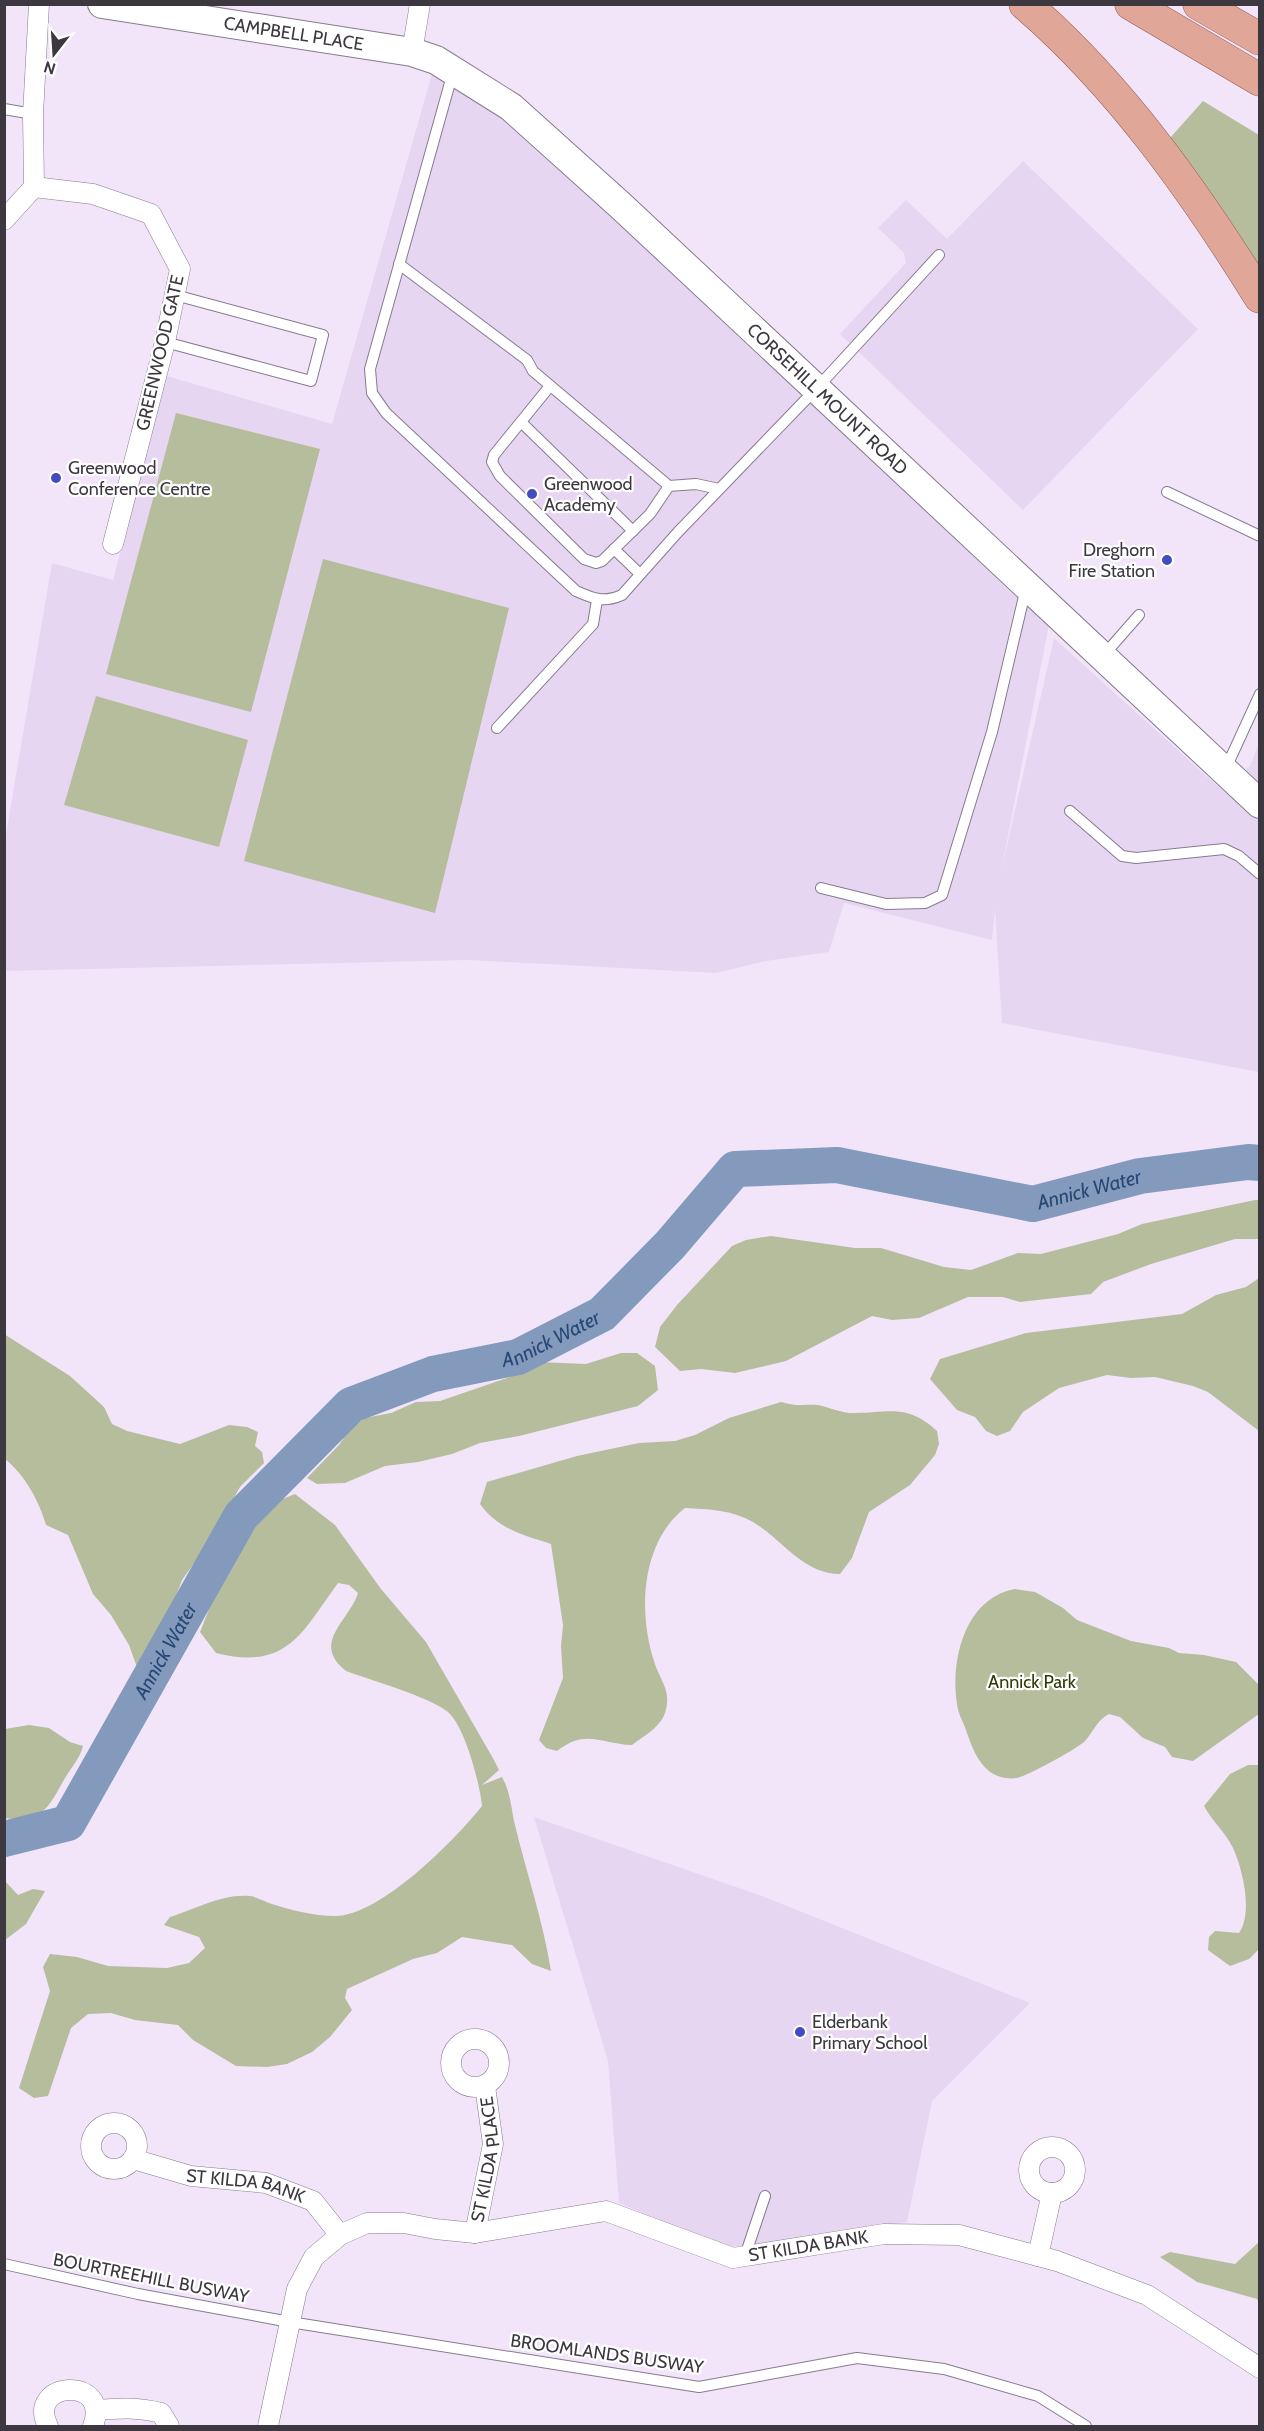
<svg xmlns="http://www.w3.org/2000/svg" width="1264" height="2431" font-family="Cabin,sans-serif">
	<style>
		.built { fill: #e7d6f2 }
		.green { fill: #b5bd9d }
		.lines { fill: none; stroke-linecap: round; stroke-linejoin: round }
		.river { stroke: #839abd; stroke-width: 36 }
		.lane-casing { stroke: #867b8e; stroke-width: 12 }
		.street-casing { stroke: #867b8e; stroke-width: 21 }
		.secondary-casing { stroke: #867b8e; stroke-width: 30 }
		.primary-casing { stroke: #99584d; stroke-width: 33 }
		.lane { stroke: #fff; stroke-width: 10 }
		.street { stroke: #fff; stroke-width: 20 }
		.secondary { stroke: #fff; stroke-width: 28 }
		.primary { stroke: #e0a698; stroke-width: 32 }
		.poi-dot { fill: #404cc0; stroke: #fff; stroke-width: 2 }
		.labels { text-anchor: middle; dominant-baseline: central; stroke-width: 4.5; stroke-linejoin: round; paint-order: stroke }
		.street-label { font-size: 18px; fill: #3d3840; stroke: #fff }
		.poi-label { font-size: 18px; fill: #3d3840; stroke: #fff; text-anchor: start }
		.park-label { font-size: 18px; fill: #313906; stroke: #fff }
		.water-label { font-size: 20px; font-style: italic; fill: #274775; stroke: #fff }
	</style>
	<rect width="100%" height="100%" fill="#f2e5fa"/>
	<g class="built">
		<polygon points="436,60 511,107 1052,609 1001,872 1054,638 1223,791 1250,766 1259,743 1259,1072 1002,1023 995,909 992,940 844,903 829,952 766,961 716,973 468,960 5,971 5,840 52,563 113,580 167,376 332,424"/>
		<polygon points="1023,161 1198,329 1023,510 840,334 906,263 904,253 878,228 906,200 947,239"/>
		<polygon points="534,1817 762,1896 1030,2003 932,2101 907,2222 760,2246 722,2246 619,2203 608,2061"/>
	</g>
	<g class="green">
		<polygon points="1203,101 1259,135 1259,267 1170,138"/>
		<polygon points="176,413 320,449 251,712 106,674"/>
		<polygon points="323,559 509,608 435,913 244,861"/>
		<polygon points="96,696 248,740 219,847 64,805"/>
		<polygon points="1255,1200 1259,1200 1259,1239 1235,1239 1151,1264 1103,1282 1091,1294 1020,1302 1003,1297 968,1297 919,1318 892,1320 872,1316 786,1361 735,1373 701,1369 680,1371 655,1347 660,1327 677,1305 732,1246 746,1240 771,1236 855,1248 881,1248 944,1267 971,1270 1018,1253 1041,1254 1118,1234 1142,1224"/>
		<polygon points="1259,1278 1259,1431 1208,1392 1193,1386 1155,1377 1131,1378 1107,1375 1059,1388 1023,1412 1010,1431 997,1436 986,1431 975,1417 957,1410 930,1379 940,1359 1026,1333 1182,1314 1216,1295 1246,1287"/>
		<path d="M4 1334 70 1376 104 1407 112 1424 127 1431 180 1444 229 1425 247 1427 258 1432 255 1446 262 1452 264 1463 240 1487 210 1541 182 1580 170 1612 158 1630 151 1650 138 1670 129 1645 111 1615 93 1594 68 1535 46 1525C39 1501 25 1475 5 1459Z"/>
		<polygon points="621,1353 637,1353 655,1366 658,1390 638,1406 519,1436 480,1443 452,1454 418,1462 385,1466 345,1483 317,1484 307,1478 339,1445 351,1427 365,1418 391,1413 416,1402 440,1401 507,1378 538,1362 586,1364"/>
		<path d="M781 1402C799 1407 802 1404 818 1405 829 1407 838 1412 850 1413 888 1414 905 1402 937 1431L939 1444 935 1455 910 1485 869 1512 852 1558 840 1574C803 1574 783 1540 753 1522 732 1510 709 1509 685 1508 641 1542 638 1612 654 1661 659 1679 671 1689 666 1709 663 1726 645 1735 632 1745 601 1744 586 1728 557 1751L546 1748 539 1740 563 1678 561 1646 563 1625 551 1544C523 1535 498 1529 480 1504L487 1482 577 1456 639 1443 675 1441 695 1435 729 1418Z"/>
		<path d="M295 1494 335 1525 381 1589 426 1642 494 1760 499 1770 482 1785 502 1777C510 1791 511 1806 514 1821 526 1872 543 1920 551 1971L532 1964 512 1945 462 1937 437 1953 413 1959 347 1989 345 1998 352 2010 330 2037 312 2052 287 2064 267 2067 236 2066 193 2040 178 2025 135 2020 111 2013 88 2014 71 2028 48 2096 34 2098 19 2088 50 1991 43 1967 50 1954 77 1957 108 1966 167 1968 189 1963 205 1948 199 1937 164 1925 170 1917C194 1909 225 1893 250 1896 257 1897 265 1902 272 1904 291 1910 314 1916 335 1916 380 1916 454 1841 482 1806 480 1784 465 1727 448 1712 430 1697 370 1680 346 1671 310 1643 350 1620 358 1593L349 1585 338 1583C302 1632 288 1671 216 1653L200 1632 229 1559 243 1538 280 1500Z"/>
		<path d="M1015 1589 1035 1592 1063 1608 1077 1620 1131 1641 1169 1648 1179 1653 1204 1655 1236 1662 1259 1685V1714L1193 1761 1172 1757 1165 1747 1143 1738 1120 1717 1109 1714C1096 1721 1094 1731 1085 1741 1077 1749 1027 1776 1017 1778 985 1782 974 1754 966 1730 963 1721 958 1714 957 1704 950 1660 965 1598 1015 1589Z"/>
		<path d="M29 1725 49 1728 70 1742 83 1746C80 1758 71 1768 65 1778 49 1806 43 1824 5 1818V1729Z"/>
		<path d="M1248 1765H1259V1949L1249 1959 1230 1966 1208 1950 1209 1937 1215 1931 1239 1933C1253 1913 1243 1870 1233 1848 1226 1833 1212 1821 1204 1806L1230 1774Z"/>
		<polygon points="4,1880 18,1895 33,1889 45,1891 26,1924 5,1940"/>
		<polygon points="1259,2242 1259,2303 1257,2299 1197,2282 1160,2257 1170,2252 1235,2264"/>
	</g>
	<g class="lines">
		<path class="river" id="s1" d="M4 1839 68 1823 241 1516 351 1405 433 1374 518 1357 602 1314 670 1245 735 1169 837 1165 1033 1204 1140 1176 1248 1162 1260 1163"/>
		<g class="lane-casing">
			<g id="lane">
				<path d="M453 72 370 369 372 393 386 413 576 591C594 599 604 603 622 595L678 532 816 389 939 255"/>
				<polyline points="4,109 33,114"/>
				<polyline points="399,264 527,360 533,371 669,486"/>
				<polyline points="165,342 311,381 323,335 175,295"/>
				<polyline points="550,386 494,455 492,462 500,476 584,559 596,563 602,561 650,514 669,486 696,484 719,489"/>
				<polyline points="521,422 633,531"/>
				<polyline points="1167,492 1260,536"/>
				<polyline points="614,549 640,574"/>
				<polyline points="1103,656 1139,615"/>
				<polyline points="497,728 593,624 597,600"/>
				<polyline points="1226,768 1260,694"/>
				<polyline points="1070,811 1122,856 1136,858 1224,849 1239,856 1260,874"/>
				<polyline points="821,888 886,904 925,903 942,895 992,732 1026,588"/>
				<polyline points="745,2256 765,2196"/>
				<polyline points="4,2264 138,2294 290,2322 699,2387 857,2358 944,2369 1038,2396 1086,2426"/>
			</g>
		</g>
		<g class="street-casing">
			<g id="street">
				<polyline points="412,52 420,4"/>
				<polyline points="34,187 93,194 151,214 180,269 165,342 113,544"/>
				<polyline points="4,220 34,187 33,114 39,4"/>
				<circle cx="475" cy="2063" r="24"/>
				<circle cx="114" cy="2146" r="23"/>
				<circle cx="1052" cy="2170" r="23"/>
				<path id="s2" d="M133 2159 191 2176 266 2183 313 2201 340 2235"/>
				<path id="s3" d="M475 2233 493 2144 485 2086"/>
				<polyline points="1038,2256 1052,2193"/>
				<path d="M96 2410C119 2408 138 2407 161 2413L169 2426"/>
				<path d="M48 2426C25 2381 112 2375 93 2426"/>
				<path id="s4" d="M268 2426 297 2289 314 2257 340 2235 367 2223H404L435 2229 475 2233 606 2211 733 2258 884 2234 959 2235 1057 2261 1147 2295 1260 2368"/>
			</g>
		</g>
		<g class="secondary-casing">
			<g id="secondary">
				<path id="s5" d="M102 4 412 52 436 60 511 107 620 205 1260 804"/>
			</g>
		</g>
		<g class="primary-casing">
			<g id="primary">
				<path d="M1025 4C1120 86 1194 191 1260 297"/>
				<polyline points="1131,4 1260,80"/>
				<polyline points="1199,4 1260,39"/>
			</g>
		</g>
		<use href="#lane" class="lane"/>
		<use href="#street" class="street"/>
		<use href="#secondary" class="secondary"/>
		<use href="#primary" class="primary"/>
	</g>
	<g class="poi-dot">
		<circle cx="56" cy="478" r="6"/>
		<circle cx="532" cy="494" r="6"/>
		<circle cx="1167" cy="560" r="6"/>
		<circle cx="800" cy="2032" r="6"/>
	</g>
	<g class="labels">
		<g class="street-label">
			<text stroke="none"><textPath href="#s5" startOffset="194">CAMPBELL PLACE</textPath></text>
			<text transform="translate(160 353) rotate(-77)">GREENWOOD GATE</text>
			<text stroke="none"><textPath href="#s5" startOffset="858">CORSEHILL MOUNT ROAD</textPath></text>
			<text stroke="none"><textPath href="#s3" startOffset="75">ST KILDA PLACE</textPath></text>
			<text stroke="none"><textPath href="#s2" startOffset="116">ST KILDA BANK</textPath></text>
			<text stroke="none"><textPath href="#s4" startOffset="693">ST KILDA BANK</textPath></text>
			<text transform="translate(151 2278) rotate(11)">BOURTREEHILL BUSWAY</text>
			<text transform="translate(607 2354) rotate(8)">BROOMLANDS BUSWAY</text>
		</g>
		<g class="poi-label">
			<text x="68" y="468">Greenwood<tspan x="68" dy="21">Conference Centre</tspan></text>
			<text x="544" y="484">Greenwood<tspan x="544" dy="21">Academy</tspan></text>
			<text x="1155" y="550" text-anchor="end">Dreghorn<tspan x="1155" dy="21">Fire Station</tspan></text>
			<text x="812" y="2022">Elderbank<tspan x="812" dy="21">Primary School</tspan></text>
		</g>
		<g class="park-label">
			<text x="1032" y="1682">Annick Park</text>
		</g>
		<g class="water-label">
			<text stroke="none"><textPath href="#s1" startOffset="1400">Annick Water</textPath></text>
			<text stroke="none"><textPath href="#s1" startOffset="786">Annick Water</textPath></text>
			<text stroke="none"><textPath href="#s1" startOffset="264">Annick Water</textPath></text>
		</g>
	</g>
	<rect width="1264" height="2431" fill="none" stroke="#3d3840" stroke-width="12"/>
	<g transform="translate(54 54) rotate(197)" stroke="#ffffff" stroke-width="4.5" paint-order="stroke">
	<path d="M0-4.5L10 22L0 15L-10 22Z" fill="#3d3840"/>
	<text y="-9" font-size="16" font-weight="bold" text-anchor="middle" fill="#3d3840">N</text>
	</g>
</svg>
